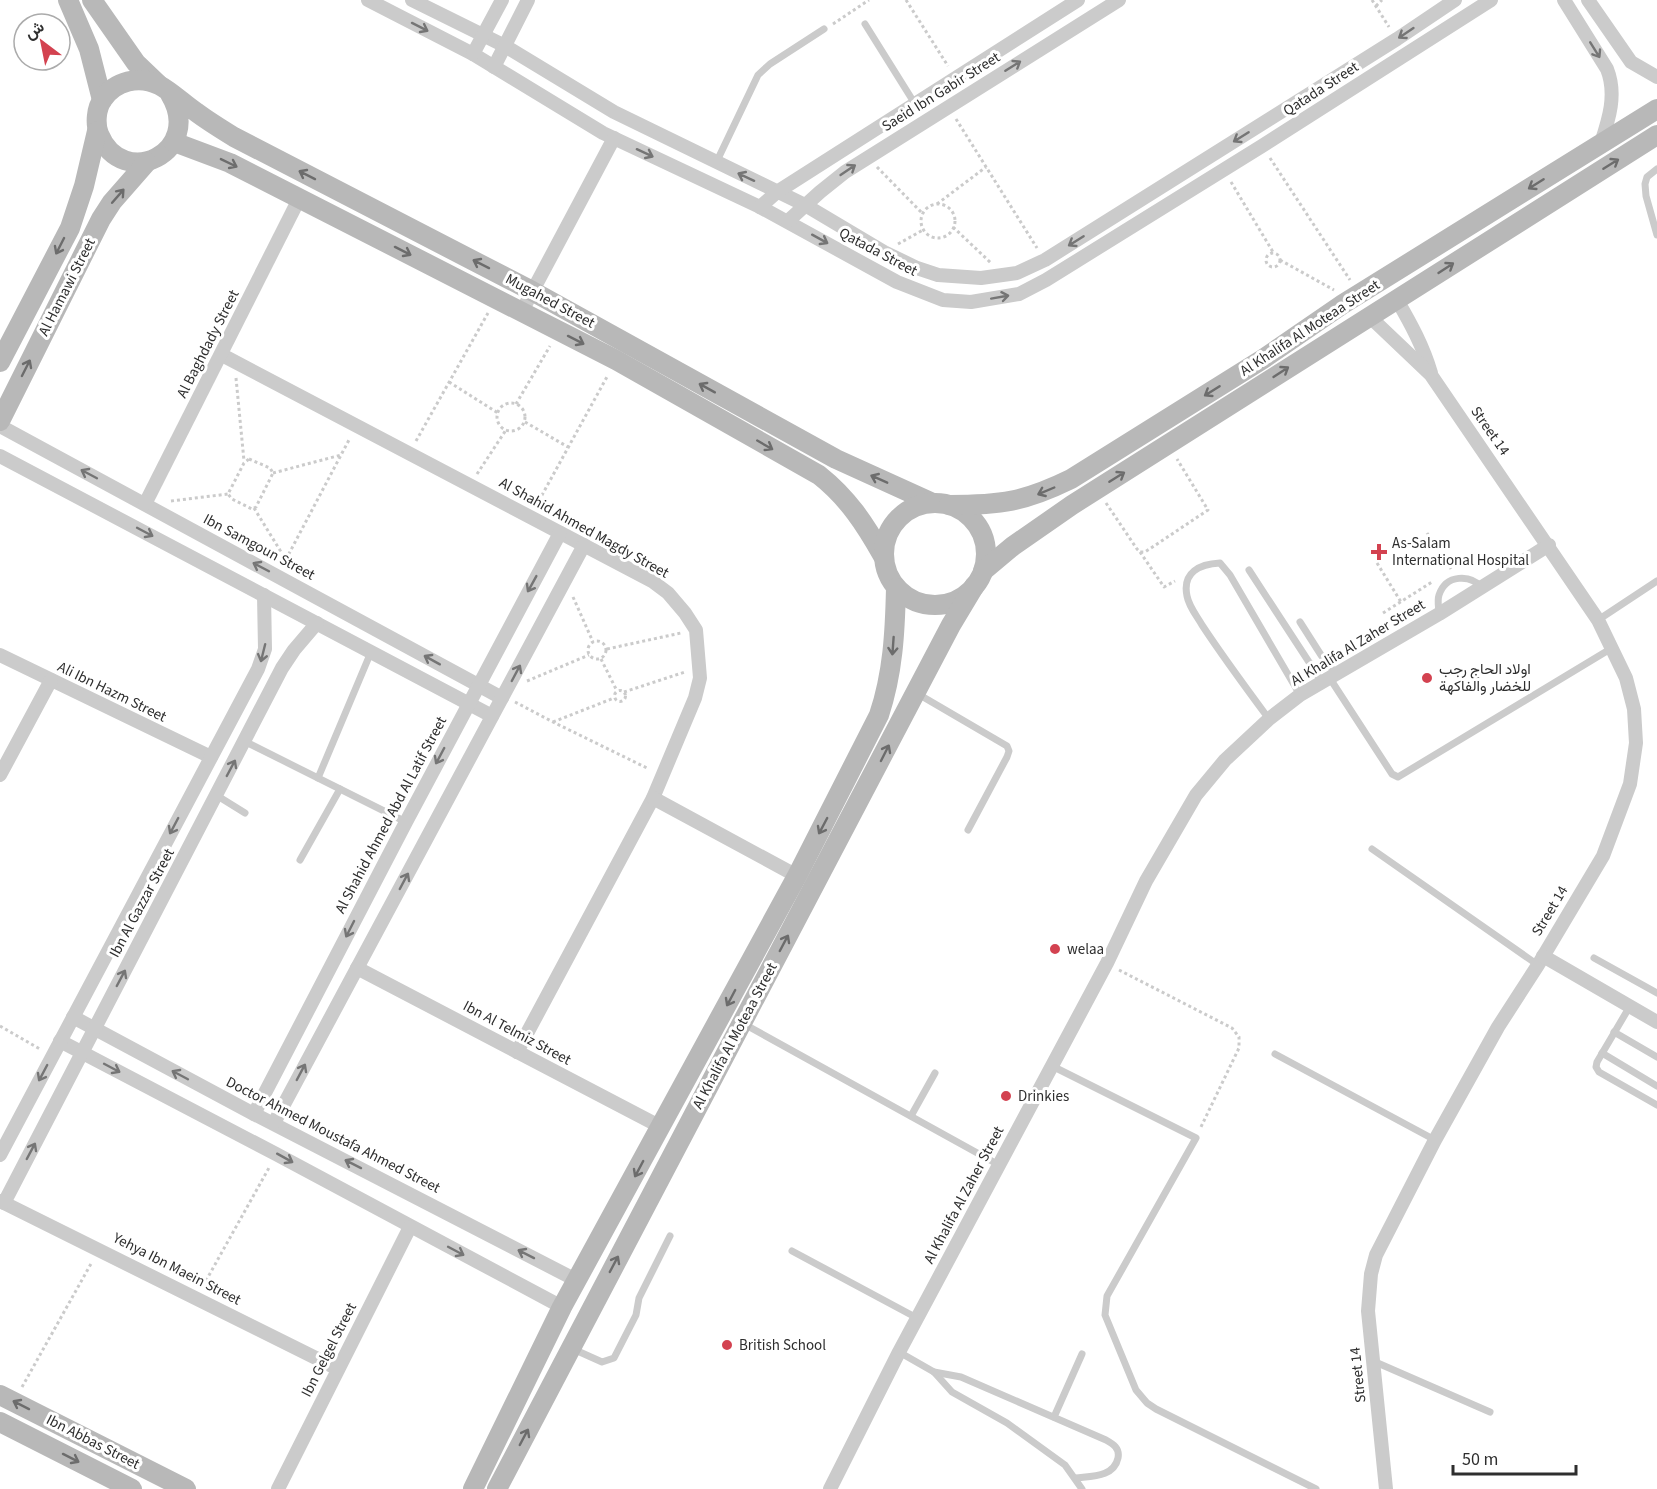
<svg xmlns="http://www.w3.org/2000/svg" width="1657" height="1489" font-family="'Source Sans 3',Vazirmatn,sans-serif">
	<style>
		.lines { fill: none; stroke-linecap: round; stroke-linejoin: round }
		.path { stroke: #cbcbcb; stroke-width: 3; stroke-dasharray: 3 3; stroke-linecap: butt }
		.lane { stroke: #cbcbcb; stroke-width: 7 }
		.street { stroke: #cbcbcb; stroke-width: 14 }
		.secondary { stroke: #b8b8b8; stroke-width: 20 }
		.oneway { stroke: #757575 }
		.oneway2 { stroke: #6c6c6c }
		.poi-dot { fill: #d34250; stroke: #fff; stroke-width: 2 }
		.labels { text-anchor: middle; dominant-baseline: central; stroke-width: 6; stroke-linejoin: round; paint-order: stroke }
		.street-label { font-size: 15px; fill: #2e2e2e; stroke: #fff }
		.poi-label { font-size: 15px; fill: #2e2e2e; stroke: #fff; text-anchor: start }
	</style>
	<rect width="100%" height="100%" fill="#fff"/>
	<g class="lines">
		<g class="path">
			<polyline points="906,0 948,66"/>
			<polyline points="1372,0 1389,27"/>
			<polyline points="1376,6 1382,0"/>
			<polyline points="833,24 869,0"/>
			<polyline points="956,119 1037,248"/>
			<polyline points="1270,158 1350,280"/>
			<polyline points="877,167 922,213"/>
			<polyline points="1231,182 1273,252"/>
			<polyline points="937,204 986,167"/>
			<circle cx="938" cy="221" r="17"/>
			<polyline points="953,227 991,263"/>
			<polyline points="898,244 923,230"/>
			<circle cx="1273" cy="260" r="7"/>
			<polyline points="1280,260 1334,290"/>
			<polyline points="236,378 244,461"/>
			<polyline points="449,382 498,413"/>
			<circle cx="511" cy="417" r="14"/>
			<polyline points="516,404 550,346"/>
			<polyline points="525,422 568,447"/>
			<polyline points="416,441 488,313"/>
			<polygon points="249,459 270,468 273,473 256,507 252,509 232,499 228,494 244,463"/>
			<polyline points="273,473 341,455"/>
			<polyline points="477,474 506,430"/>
			<polyline points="171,501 228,494"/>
			<polyline points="1106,503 1137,549 1140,552 1145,552 1208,510 1177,459"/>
			<polyline points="536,506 608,375"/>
			<polyline points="254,508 286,560"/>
			<polyline points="1427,533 1451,569"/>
			<polyline points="1140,552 1164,587 1175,581"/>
			<polyline points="1377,563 1401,602"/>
			<polyline points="283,565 350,438"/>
			<polyline points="573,597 593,642"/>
			<polyline points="1383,613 1432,582"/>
			<circle cx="597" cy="650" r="9"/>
			<polyline points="607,649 681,633"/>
			<polyline points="601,659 617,691"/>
			<polyline points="527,681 589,655"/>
			<circle cx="620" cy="696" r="5.5"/>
			<polyline points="624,692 685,672"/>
			<polyline points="515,702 553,722 649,769"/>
			<polyline points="553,722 614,698"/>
			<polyline points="1119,970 1232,1028 1239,1037 1239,1048 1200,1129"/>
			<polyline points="0,1026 40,1049"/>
			<polyline points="203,1286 270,1166"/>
			<polyline points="22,1387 92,1262"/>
		</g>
		<g class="lane">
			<polyline points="865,24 915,104"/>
			<polyline points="716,163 758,75 770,64 824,29"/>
			<polyline points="1657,169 1647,177 1645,184 1646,196 1657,235"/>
			<polyline points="1249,570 1322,682"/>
			<path d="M1439 614C1439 608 1437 601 1439 595 1446 574 1470 574 1483 588"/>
			<polyline points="1598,620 1657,581"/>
			<polyline points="1300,622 1321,655 1336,674"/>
			<polyline points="1329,677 1392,774 1398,777 1612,648"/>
			<polyline points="918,694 1007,746 1009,751 1007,757 968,830"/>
			<path d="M1269 719C1246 688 1223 657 1202 625 1197 616 1189 607 1187 596 1182 572 1200 564 1220 563L1230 575 1300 695"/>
			<polyline points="244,741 406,822"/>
			<polyline points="318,778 371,652"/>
			<polyline points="216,795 245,813"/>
			<polyline points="1372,849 1538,965"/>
			<polyline points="300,860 340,789"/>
			<polyline points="1594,958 1657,993"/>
			<polyline points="1630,1006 1597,1062 1596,1067 1599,1072 1657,1105"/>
			<polyline points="744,1024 999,1165"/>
			<polyline points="1614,1032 1657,1057"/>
			<polyline points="1602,1053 1657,1086"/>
			<polyline points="1275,1054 1435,1140"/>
			<polyline points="1052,1066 1196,1138 1107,1296 1105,1315 1136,1390 1147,1403 1156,1409 1316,1489"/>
			<polyline points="911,1116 935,1073"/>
			<polyline points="792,1251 917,1318"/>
			<polyline points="573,1349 602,1362 614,1358 636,1315 639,1298 670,1236"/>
			<polyline points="899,1352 934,1372 952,1392 1007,1423 1065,1465 1082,1489"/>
			<polyline points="1373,1361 1490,1412"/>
			<path d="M934 1372 961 1377 1106 1440C1113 1444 1120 1448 1118 1458 1114 1477 1092 1476 1076 1478"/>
			<polyline points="1054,1417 1082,1354"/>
		</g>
		<g class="street">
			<polyline points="368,0 473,54 603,133 760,207 897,282 943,300 971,302 1019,294 1046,280 1262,146 1491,0"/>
			<polyline points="412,0 505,46 614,112 805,205 884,252 917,268 938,275 981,278 1017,273 1045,260 1397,39 1455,0"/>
			<path d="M1564 0 1607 69C1617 94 1609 119 1601 143"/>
			<polyline points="1588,0 1631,62 1657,77"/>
			<polyline points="473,54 502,0"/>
			<polyline points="494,67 528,0"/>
			<polyline points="760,207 777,192 1078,0"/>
			<polyline points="788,221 820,192 845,172 1119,0"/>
			<path d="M1397 300C1411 324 1423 346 1431 373"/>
			<polyline points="522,311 614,138"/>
			<polyline points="1369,316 1431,375 1598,620 1626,678 1634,709 1636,743 1630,784 1603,856 1538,965 1498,1027 1435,1140 1376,1255 1371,1274 1368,1311 1386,1489"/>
			<polyline points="222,355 652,581 668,593 685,613 696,630 700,678 695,698 653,798 517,1052"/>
			<polyline points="0,426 502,698"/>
			<polyline points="0,456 492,716"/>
			<polyline points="145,504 299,199"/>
			<polyline points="0,655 211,757"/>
			<polyline points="0,775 51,680"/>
			<polyline points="653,798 797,876"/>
			<polyline points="1543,956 1657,1022"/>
			<polyline points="357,968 661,1127"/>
			<polyline points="73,1017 254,1114 578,1281"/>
			<polyline points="60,1041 276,1154 562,1307"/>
			<polyline points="254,1114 406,822 560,533"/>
			<polyline points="274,1123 584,545"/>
			<polyline points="0,1155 258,669 265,649 264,595"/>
			<polyline points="0,1201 338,1369"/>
			<polyline points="4,1203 282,668 294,650 317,623"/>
			<polyline points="278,1489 410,1227"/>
			<polyline points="830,1489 899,1352 1107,963 1146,881 1196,795 1225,760 1269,719 1300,695 1439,614 1549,545"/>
		</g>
		<g class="secondary">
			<polyline points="68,0 89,49 102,100"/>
			<polyline points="92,0 136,63 158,84"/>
			<path d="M170 94C205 152 123 192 99 134 95 124 96 108 103 99 115 81 139 75 159 85 172 92 184 104 196 112 208 121 221 129 234 137L532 291 836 459 933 503"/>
			<path d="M174 142 230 163 616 360 819 475C848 498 865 524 883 556"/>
			<polyline points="0,362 70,228 84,186 97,131"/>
			<polyline points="0,421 101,219 112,202 147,162"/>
			<circle cx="935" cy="554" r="51"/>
			<path d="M949 505C1001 505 1024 502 1071 479L1263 359 1343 304 1657 109"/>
			<polyline points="983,571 1013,546 1072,505 1657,135"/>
			<polyline points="0,1395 186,1489"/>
			<polyline points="0,1422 132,1489"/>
			<path d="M473 1489 562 1307 797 876 879 715C893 673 895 632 896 588"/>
			<polyline points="497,1489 951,625 975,585"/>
		</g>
	</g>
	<defs><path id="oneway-shaft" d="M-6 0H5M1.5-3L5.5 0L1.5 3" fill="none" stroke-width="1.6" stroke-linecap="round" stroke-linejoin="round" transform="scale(1.5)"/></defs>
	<g class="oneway">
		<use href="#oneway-shaft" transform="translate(420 27) rotate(27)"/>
		<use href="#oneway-shaft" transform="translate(1406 33) rotate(146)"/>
		<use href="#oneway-shaft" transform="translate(1595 50) rotate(58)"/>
		<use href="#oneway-shaft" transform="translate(1013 66) rotate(-32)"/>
		<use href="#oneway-shaft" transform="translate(1241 137) rotate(148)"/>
		<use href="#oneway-shaft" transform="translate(645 153) rotate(25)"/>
		<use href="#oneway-shaft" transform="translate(848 170) rotate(-34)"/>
		<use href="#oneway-shaft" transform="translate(746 177) rotate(-155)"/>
		<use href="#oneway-shaft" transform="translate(820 239) rotate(29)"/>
		<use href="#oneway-shaft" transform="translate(1076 241) rotate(148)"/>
		<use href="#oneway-shaft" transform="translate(1000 297) rotate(-10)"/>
		<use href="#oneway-shaft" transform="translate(89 474) rotate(-152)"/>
		<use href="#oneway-shaft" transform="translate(145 532) rotate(28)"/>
		<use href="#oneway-shaft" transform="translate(261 567) rotate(-152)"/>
		<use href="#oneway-shaft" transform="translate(532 584) rotate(119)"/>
		<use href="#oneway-shaft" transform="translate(263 653) rotate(104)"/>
		<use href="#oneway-shaft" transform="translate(432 660) rotate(-151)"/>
		<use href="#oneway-shaft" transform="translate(516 673) rotate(-62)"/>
		<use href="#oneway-shaft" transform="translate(440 756) rotate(118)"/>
		<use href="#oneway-shaft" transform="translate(231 768) rotate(-62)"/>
		<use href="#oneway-shaft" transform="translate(174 826) rotate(118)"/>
		<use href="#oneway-shaft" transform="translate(404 881) rotate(-62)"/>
		<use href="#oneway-shaft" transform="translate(350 929) rotate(117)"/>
		<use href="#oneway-shaft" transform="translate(121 978) rotate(-62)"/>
		<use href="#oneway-shaft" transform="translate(112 1068) rotate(28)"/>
		<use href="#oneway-shaft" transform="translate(301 1072) rotate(-62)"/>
		<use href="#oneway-shaft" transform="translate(43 1073) rotate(118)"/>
		<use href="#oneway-shaft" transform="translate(180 1075) rotate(-152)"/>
		<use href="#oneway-shaft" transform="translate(31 1151) rotate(-62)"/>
		<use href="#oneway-shaft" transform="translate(285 1158) rotate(29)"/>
		<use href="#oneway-shaft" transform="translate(353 1164) rotate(-153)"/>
		<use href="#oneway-shaft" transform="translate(456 1251) rotate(28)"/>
		<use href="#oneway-shaft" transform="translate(526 1254) rotate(-153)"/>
	</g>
	<g class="oneway2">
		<use href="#oneway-shaft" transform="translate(229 163) rotate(26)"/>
		<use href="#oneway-shaft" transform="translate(1611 164) rotate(-32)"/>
		<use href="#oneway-shaft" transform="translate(307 175) rotate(-153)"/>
		<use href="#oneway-shaft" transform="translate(1536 184) rotate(148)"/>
		<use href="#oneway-shaft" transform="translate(118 196) rotate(-49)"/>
		<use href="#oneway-shaft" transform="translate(60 246) rotate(117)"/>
		<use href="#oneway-shaft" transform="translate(403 251) rotate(27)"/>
		<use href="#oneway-shaft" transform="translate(481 264) rotate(-153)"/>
		<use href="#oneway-shaft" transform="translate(1446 268) rotate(-33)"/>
		<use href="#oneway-shaft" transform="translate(576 340) rotate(27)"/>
		<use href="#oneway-shaft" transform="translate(26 368) rotate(-63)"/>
		<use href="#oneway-shaft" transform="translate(1281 372) rotate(-33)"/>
		<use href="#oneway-shaft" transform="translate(707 388) rotate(-151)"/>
		<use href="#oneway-shaft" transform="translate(1212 391) rotate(148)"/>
		<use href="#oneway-shaft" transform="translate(765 445) rotate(30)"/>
		<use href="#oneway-shaft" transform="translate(1117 477) rotate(-32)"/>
		<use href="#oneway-shaft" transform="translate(879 479) rotate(-156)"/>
		<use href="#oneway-shaft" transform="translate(1046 491) rotate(157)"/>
		<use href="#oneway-shaft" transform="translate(893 646) rotate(94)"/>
		<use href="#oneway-shaft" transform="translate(885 753) rotate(-63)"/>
		<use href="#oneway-shaft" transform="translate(823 826) rotate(118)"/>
		<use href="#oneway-shaft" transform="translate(784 943) rotate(-62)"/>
		<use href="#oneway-shaft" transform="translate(731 998) rotate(118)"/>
		<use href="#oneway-shaft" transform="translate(639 1169) rotate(118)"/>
		<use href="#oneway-shaft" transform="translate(614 1264) rotate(-62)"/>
		<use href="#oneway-shaft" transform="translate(21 1405) rotate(-153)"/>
		<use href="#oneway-shaft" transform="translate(524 1437) rotate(-62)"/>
		<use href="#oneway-shaft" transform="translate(71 1458) rotate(27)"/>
	</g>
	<g class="poi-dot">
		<path d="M1376 543h6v6h6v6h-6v6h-6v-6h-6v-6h6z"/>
		<circle cx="1427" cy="678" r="6"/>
		<circle cx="1055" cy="949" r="6"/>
		<circle cx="1006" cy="1096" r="6"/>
		<circle cx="727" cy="1345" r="6"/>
	</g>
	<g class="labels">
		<g class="street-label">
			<text transform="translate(1321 89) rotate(-33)">Qatada Street</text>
			<text transform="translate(941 92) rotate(-32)">Saeid Ibn Gabir Street</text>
			<text transform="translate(878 252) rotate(28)">Qatada Street</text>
			<text transform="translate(67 287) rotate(-63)">Al Hamawi Street</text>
			<text transform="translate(550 301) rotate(28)">Mugahed Street</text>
			<text transform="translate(1310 328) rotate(-33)">Al Khalifa Al Moteaa Street</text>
			<text transform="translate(208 344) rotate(-63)">Al Baghdady Street</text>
			<text transform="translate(1490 431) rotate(55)">Street 14</text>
			<text transform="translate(584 528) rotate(29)">Al Shahid Ahmed Magdy Street</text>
			<text transform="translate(259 547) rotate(28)">Ibn Samgoun Street</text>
			<text transform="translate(1358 643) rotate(-31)">Al Khalifa Al Zaher Street</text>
			<text transform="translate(112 692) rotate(26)">Ali Ibn Hazm Street</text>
			<text transform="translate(391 815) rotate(-62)">Al Shahid Ahmed Abd Al Latif Street</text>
			<text transform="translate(142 903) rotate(-62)">Ibn Al Gazzar Street</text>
			<text transform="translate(1550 911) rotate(-59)">Street 14</text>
			<text transform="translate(517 1033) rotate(28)">Ibn Al Telmiz Street</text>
			<text transform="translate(735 1036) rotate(-62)">Al Khalifa Al Moteaa Street</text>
			<text transform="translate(333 1135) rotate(27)">Doctor Ahmed Moustafa Ahmed Street</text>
			<text transform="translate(964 1195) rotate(-62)">Al Khalifa Al Zaher Street</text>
			<text transform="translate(177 1269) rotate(27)">Yehya Ibn Maein Street</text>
			<text transform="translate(329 1350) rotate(-63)">Ibn Gelgel Street</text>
			<text transform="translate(1358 1375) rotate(-96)">Street 14</text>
			<text transform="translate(93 1442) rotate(27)">Ibn Abbas Street</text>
		</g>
		<g class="poi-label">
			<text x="1392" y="543">As-Salam<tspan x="1392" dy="17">International Hospital</tspan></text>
			<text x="1439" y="669">اولاد الحاج رجب<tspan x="1439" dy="17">للخضار والفاكهة</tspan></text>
			<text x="1067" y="949">welaa</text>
			<text x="1018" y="1096">Drinkies</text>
			<text x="739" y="1345">British School</text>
		</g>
	</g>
	<g transform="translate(42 42) rotate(328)"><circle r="28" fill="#ffffff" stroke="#ababab" stroke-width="1.5"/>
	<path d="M0-4.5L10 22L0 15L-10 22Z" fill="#d34250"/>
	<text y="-9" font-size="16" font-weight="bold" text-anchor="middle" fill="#2e2e2e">ش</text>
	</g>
	<path d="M1453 1465v9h123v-9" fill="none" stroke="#2e2e2e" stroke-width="3"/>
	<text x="1462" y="1465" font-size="18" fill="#2e2e2e" stroke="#ffffff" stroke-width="4.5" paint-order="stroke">50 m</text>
</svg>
